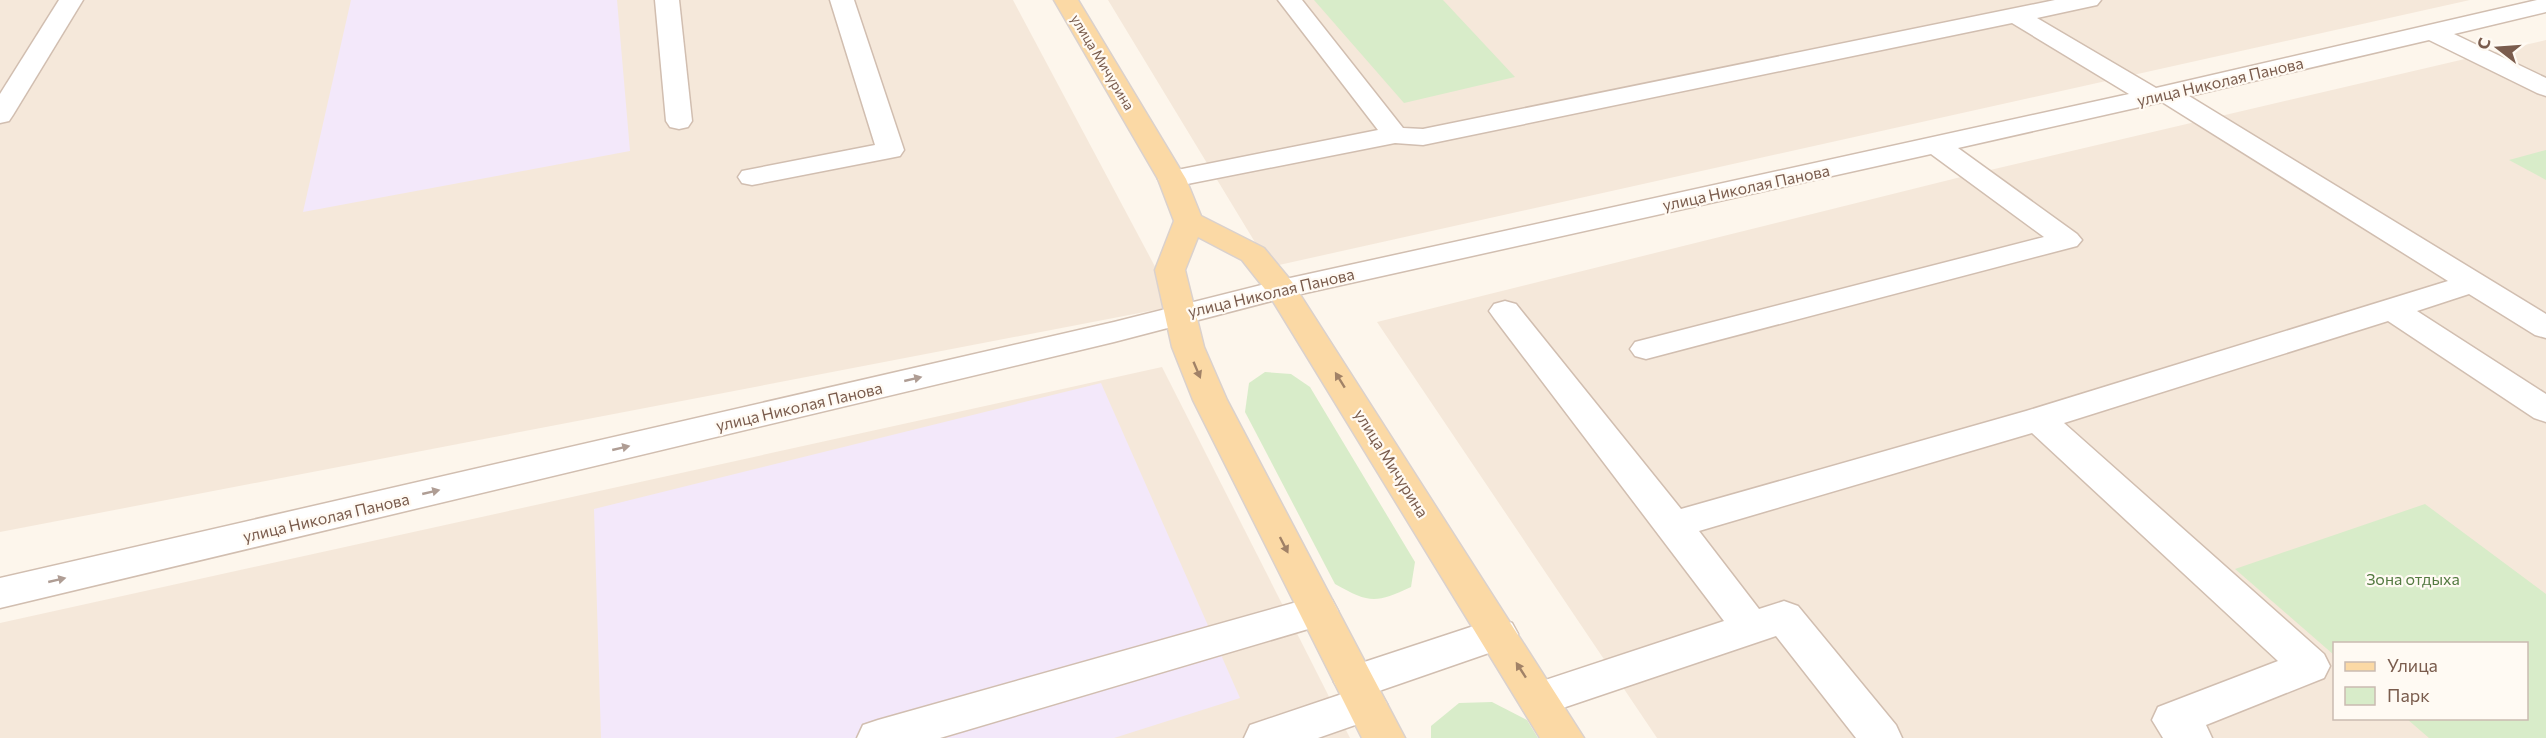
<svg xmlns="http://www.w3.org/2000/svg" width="2546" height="738" font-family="Commissioner,sans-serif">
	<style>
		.residential { fill: #f5e8da; fill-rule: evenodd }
		.education { fill: #f3e8fa }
		.green { fill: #d8ecc9 }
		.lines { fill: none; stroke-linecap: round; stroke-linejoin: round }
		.minor-casing { stroke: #d1beb0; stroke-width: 3 }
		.major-casing { stroke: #dad1cd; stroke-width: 3 }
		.minor { fill: #fff; fill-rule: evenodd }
		.major { fill: #fbd9a5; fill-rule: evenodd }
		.oneway { fill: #a18267 }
		.oneway2 { fill: #af9d94 }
		.labels { text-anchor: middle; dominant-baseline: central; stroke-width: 4.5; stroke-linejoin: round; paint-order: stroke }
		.far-street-label { font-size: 14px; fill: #7a5c4d; stroke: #fffaf3 }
		.street-label { font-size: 16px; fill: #7a5c4d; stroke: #fffaf3 }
		.park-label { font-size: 16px; fill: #537a41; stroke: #fffaf3 }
	</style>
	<rect width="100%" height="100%" fill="#fdf6ec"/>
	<g class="residential">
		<polygon points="0,0 1013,0 1176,306 0,532"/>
		<polygon points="1108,0 2470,0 1270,267"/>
		<path d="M2546 40V738H1657L1377 322 1973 174ZM2334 644H2526V718H2334Z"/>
		<polygon points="1162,367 1350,738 0,738 0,623"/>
	</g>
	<g class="education">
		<polygon points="351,0 617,0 630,151 303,212"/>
		<polygon points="1101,383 1240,698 1114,738 601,738 594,509"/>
	</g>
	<g class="green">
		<polygon points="1314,0 1443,0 1515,77 1404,103"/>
		<polygon points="2546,150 2546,180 2509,160"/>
		<path d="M1265 372 1291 374 1310 387 1415 562 1411 587C1375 604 1369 603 1335 584L1245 412 1249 383Z"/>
		<polygon points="2425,504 2546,594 2546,738 2429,738 2407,719 2526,718 2526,644 2334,644 2334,655 2235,569"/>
		<polygon points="1492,702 1527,720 1538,738 1431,738 1431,726 1459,703"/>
	</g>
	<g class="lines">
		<g class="minor-casing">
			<g id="minor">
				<polygon points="59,0 83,0 13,115 9,121 0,123 0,94"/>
				<polygon points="655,0 679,0 692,121 688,127 679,129 670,127 666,121"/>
				<polygon points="830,0 854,0 904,150 900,156 890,158 752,185 742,183 738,177 742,171 875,145"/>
				<polygon points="1278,0 1302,0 1403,128 1423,129 2055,0 2101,0 2097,5 2037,18 2156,88 2537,0 2546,0 2546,12 2454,34 2546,78 2546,96 2537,93 2429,40 2189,96 2546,314 2546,338 2535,335 2469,294 2417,311 2546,394 2546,422 2534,418 2388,321 2064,423 2324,654 2330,666 2324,678 2206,725 2212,738 2163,738 2152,720 2158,707 2278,661 2032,433 1699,531 1759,609 1784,601 1798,606 1896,725 1902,738 1856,738 1776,636 1539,716 1524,711 1518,699 1524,687 1724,621 1494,318 1489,311 1494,304 1505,301 1516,304 1681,509 2026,411 2448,281 2162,102 1958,148 2077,234 2082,240 2077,246 1646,359 1635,356 1630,349 1635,342 2044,237 1931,154 1283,298 1114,342 0,608 0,578 1114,322 1281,280 2129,94 2012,23 1423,145 1395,143 1172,187 1162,185 1158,179 1162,173 1378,130"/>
				<polygon points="1318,596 1332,600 1338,611 1332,622 940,738 857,738 863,725 878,720"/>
				<polygon points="1498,618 1512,623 1518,634 1512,645 1379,691 1387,704 1381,716 1318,738 1244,738 1250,725 1342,694 1334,682 1340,670"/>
			</g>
		</g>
		<g class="major-casing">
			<polygon id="major" points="1054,0 1078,0 1186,179 1201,216 1264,248 1292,282 1584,738 1540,738 1268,293 1242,260 1198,237 1185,270 1204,347 1227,400 1405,738 1362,738 1193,400 1172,347 1155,270 1174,221 1158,179"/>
		</g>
		<use href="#minor" class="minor"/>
		<use href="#major" class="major"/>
	</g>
	<defs><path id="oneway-solid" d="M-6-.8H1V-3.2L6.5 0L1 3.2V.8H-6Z" transform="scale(1.5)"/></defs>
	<g class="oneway">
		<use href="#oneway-solid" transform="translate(1197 370) rotate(67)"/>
		<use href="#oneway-solid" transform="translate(1340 380) rotate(-122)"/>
		<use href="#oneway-solid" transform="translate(1284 545) rotate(63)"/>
		<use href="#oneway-solid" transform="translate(1521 670) rotate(-123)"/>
	</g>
	<g class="oneway2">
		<use href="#oneway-solid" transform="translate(913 379) rotate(-13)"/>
		<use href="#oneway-solid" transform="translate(621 448) rotate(-13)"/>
		<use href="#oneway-solid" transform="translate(431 492) rotate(-13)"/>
		<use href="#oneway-solid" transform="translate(57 580) rotate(-13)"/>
	</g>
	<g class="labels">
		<g class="far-street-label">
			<text transform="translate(1103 62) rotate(59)">улица Мичурина</text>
		</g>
		<g class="street-label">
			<text transform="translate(2220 81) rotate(-13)">улица Николая Панова</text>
			<text transform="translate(1746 187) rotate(-12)">улица Николая Панова</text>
			<text transform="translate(1271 292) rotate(-13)">улица Николая Панова</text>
			<text transform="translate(799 406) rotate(-13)">улица Николая Панова</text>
			<text transform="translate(1392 463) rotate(58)">улица Мичурина</text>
			<text transform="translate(326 517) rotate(-13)">улица Николая Панова</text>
		</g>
		<g class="park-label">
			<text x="2413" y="578">Зона отдыха</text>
		</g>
	</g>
	<rect x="2333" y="642" width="195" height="78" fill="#fffaf3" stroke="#cabbb1" stroke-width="1.5"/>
	<rect x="2345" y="662" width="30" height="9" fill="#fbd9a5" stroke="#cabbb1" stroke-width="1.5"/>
	<text x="2387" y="672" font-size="18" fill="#7a5c4d">Улица</text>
	<rect x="2345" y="687" width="30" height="18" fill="#d8ecc9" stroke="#cabbb1" stroke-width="1.5"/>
	<text x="2387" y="702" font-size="18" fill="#7a5c4d">Парк</text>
	<g transform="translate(2498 48) rotate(287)" stroke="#fffaf3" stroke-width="4.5" paint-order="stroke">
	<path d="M0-4.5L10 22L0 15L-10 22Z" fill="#7a5c4d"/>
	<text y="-9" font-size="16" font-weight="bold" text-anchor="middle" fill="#7a5c4d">С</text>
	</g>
</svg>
